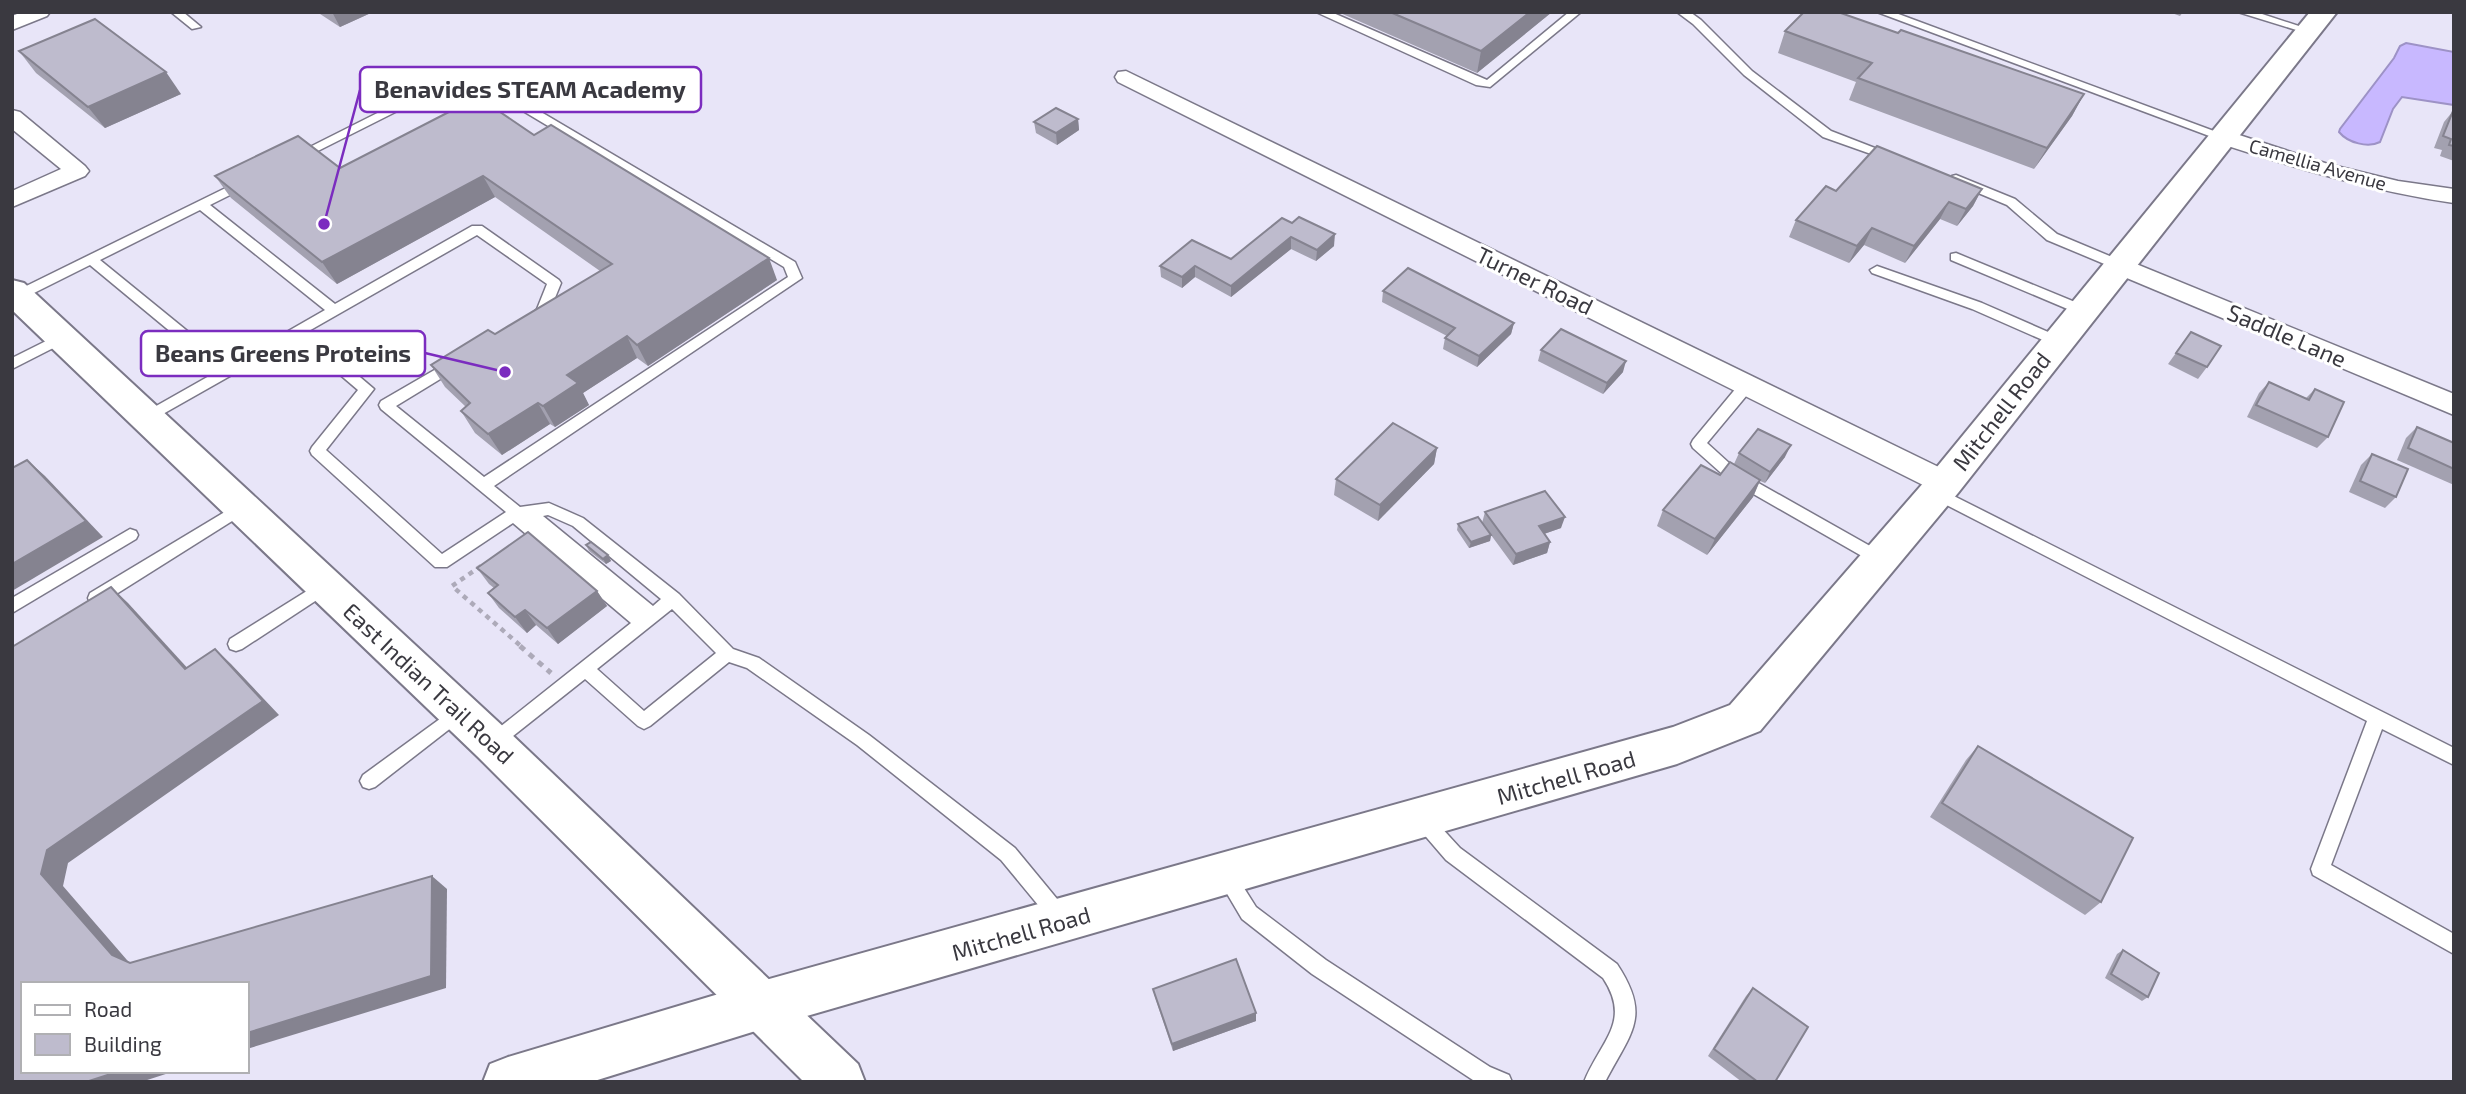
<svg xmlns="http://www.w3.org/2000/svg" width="2466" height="1094" font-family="'Exo 2',sans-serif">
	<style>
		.water { fill: #c8b8ff; stroke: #9d92c6; stroke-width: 2 }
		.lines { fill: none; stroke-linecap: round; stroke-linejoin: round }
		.service-casing { stroke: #7b7889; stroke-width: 3 }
		.minor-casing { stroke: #7b7889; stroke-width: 3 }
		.tertiary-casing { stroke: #7b7889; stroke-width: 4 }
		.secondary-casing { stroke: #7b7889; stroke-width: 4 }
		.path-far1 { stroke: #adaab9; stroke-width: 4.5; stroke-dasharray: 5 5; stroke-linecap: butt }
		.path { stroke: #adaab9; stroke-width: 5; stroke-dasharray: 6 6; stroke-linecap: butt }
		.service { fill: #fff; fill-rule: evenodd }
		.minor { fill: #fff; fill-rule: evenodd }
		.tertiary { fill: #fff; fill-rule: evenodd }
		.secondary { fill: #fff; fill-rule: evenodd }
		.wall { fill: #a3a1b0 }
		.shaded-wall { fill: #858390 }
		.building { fill: #bebbcd; stroke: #858390; stroke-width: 2 }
		.labels { text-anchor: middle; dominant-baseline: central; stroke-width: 6; stroke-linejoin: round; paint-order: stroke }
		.far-street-label { font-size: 19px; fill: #3a3940; stroke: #fff }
		.street-label { font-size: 23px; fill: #3a3940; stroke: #fff }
		.leader { fill: none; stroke: #7b2cbf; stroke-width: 2.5 }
		.callout-dot { fill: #7b2cbf; stroke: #fff; stroke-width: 2.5 }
		.callout { fill: #fff; stroke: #7b2cbf; stroke-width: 2.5 }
		.callout-label { font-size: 24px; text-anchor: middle; font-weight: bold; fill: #3a3940 }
	</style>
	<rect width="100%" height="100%" fill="#e8e5f8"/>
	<path class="water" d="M2406 43 2454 52V105L2402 97 2393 109 2380 142C2368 148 2348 143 2339 132L2340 129 2394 58 2400 46Z"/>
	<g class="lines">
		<g class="service-casing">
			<g id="service">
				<polygon points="171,12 183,12 201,27 192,29"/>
				<polygon points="1316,12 1331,12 1487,80 1569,12 1581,12 1490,87 1476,85"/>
				<polygon points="1677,12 1690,12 1701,20 1752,71 1831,131 1898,157 1896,160 1888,160 1823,137 1744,75 1693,24"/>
				<polygon points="1877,12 1893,12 2230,137 2228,140 2220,140"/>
				<polygon points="2238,12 2256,12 2314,31 2309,34"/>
				<path d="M460 75 485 79 795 262 802 278 494 486 520 507 549 503 583 518 679 594 733 649 759 658 869 735 1015 848 1067 911 1070 917 1067 923 1060 926 1053 923 1001 860 857 745 747 668 729 662 650 726 644 729 638 726 585 679 498 748 492 751 486 748 483 743 486 738 631 623 513 523 447 567H435L312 455 310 451 312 447 358 390 297 338 147 423 142 422 140 418 142 414 218 371 90 265 22 299H12V293L246 178 250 179V185L210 205 335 304 472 226H482L559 280 561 283 548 315 535 322 528 317 537 309 547 284 477 235 307 332 374 389 326 450 442 554 506 512 381 409 379 405 381 401 450 361H460L462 364 460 367 396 406 484 477 788 277 784 267 478 84 461 82 449 85 298 161 294 162 288 158 441 81ZM200 210 325 310 229 365 100 260ZM548 515 573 526 661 599 653 606 543 516ZM672 609 716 653 644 711 597 669Z"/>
				<polygon points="1956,175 2015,199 2057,234 2124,262 2126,265 2119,269 2114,268 2047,240 2007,205 1952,182 1952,176"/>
				<polygon points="1956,253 2087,307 2089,310 2082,315 2077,313 1951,260 1951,254"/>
				<polygon points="1877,266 1982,303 2062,338 2064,341 2057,346 2052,344 1972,309 1872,273 1870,270"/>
				<polygon points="62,333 67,335 69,338 67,341 12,369 12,358"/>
				<polygon points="1747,380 1754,385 1752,389 1707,443 1739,472 1886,555 1888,559 1886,563 1874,563 1729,480 1693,448 1691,444 1693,440 1742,381"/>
				<polygon points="1936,487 2454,748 2454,765 2382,729 2331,865 2454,934 2454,954 2313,875 2311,869 2367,721 1931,497 1928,493 1931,489"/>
				<polygon points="243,501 251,507 248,511 102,603 90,603 88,598 90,593"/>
				<polygon points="130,529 136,531 138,535 136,539 12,613 12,598"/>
				<polygon points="326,579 332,580 334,585 332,590 242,649 236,651 230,649 228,644 230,639"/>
				<polygon points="459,705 465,707 468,712 465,717 375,787 369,789 363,787 360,781 363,775"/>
				<path d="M1421 810 1427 812 1460 848 1617 964C1652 1017 1631 1032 1605 1082H1584C1601 1040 1632 1022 1603 978L1446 860 1415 824 1412 818 1415 812Z"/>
				<polygon points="1225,866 1232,869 1256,907 1326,960 1490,1067 1509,1075 1512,1082 1476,1082 1312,974 1242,919 1216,875 1218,869"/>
			</g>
		</g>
		<g class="minor-casing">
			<g id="minor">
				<polygon points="22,12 50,12 47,16 12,30 12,16"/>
				<polygon points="1126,71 1955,475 1959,483 1955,491 1945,494 1935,491 1118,82 1115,77 1118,72"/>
				<polygon points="12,110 20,112 85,166 89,171 85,176 12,207 12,191 61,169 12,129"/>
				<path d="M2224 130 2328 164 2398 181 2454 189V203C2372 191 2295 168 2216 142L2213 137 2216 132Z"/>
				<polygon points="2119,257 2454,394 2454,415 2110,271 2107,265 2110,259"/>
			</g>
		</g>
		<g class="tertiary-casing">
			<polygon id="tertiary" points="2310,12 2337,12 1958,493 1760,731 1677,764 762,1029 591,1082 483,1082 490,1064 508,1057 762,981 1673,727 1730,705 1932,473"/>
		</g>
		<g class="secondary-casing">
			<polygon id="secondary" points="12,280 24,283 507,730 858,1064 865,1082 804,1082 477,756 12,310"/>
		</g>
		<polyline class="path-far1" points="481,566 452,586 522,647"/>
		<polyline class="path" points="520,646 551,673"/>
		<use href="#service" class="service"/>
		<use href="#minor" class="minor"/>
		<use href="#tertiary" class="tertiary"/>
		<use href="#secondary" class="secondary"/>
	</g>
	<g class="wall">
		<polygon points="317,12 373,12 340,27"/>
		<polygon points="1338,12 1552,12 1477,73"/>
		<polygon points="2169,12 2183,12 2180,16"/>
		<polygon points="1785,31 1898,33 2084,94 2072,116 2034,169 1849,100 1856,82 1778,53"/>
		<polygon points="19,51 181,94 105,128 36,73"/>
		<polygon points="2453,111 2454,111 2454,161 2440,156 2442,150 2434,148 2444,122"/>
		<polygon points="1078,119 1079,130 1057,145 1036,133 1034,122"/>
		<polygon points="534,135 777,280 648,366 637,358 583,393 589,405 555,427 550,424 502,455 475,433 461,411 466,407 445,387 431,365 495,334 600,271 495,197 337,284 231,198 215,176 340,168"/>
		<polygon points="1982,189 1973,206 1957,226 1940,219 1905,263 1864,245 1849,263 1789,237 1796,220 1836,191"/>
		<polygon points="1282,218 1334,246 1316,261 1291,249 1231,297 1195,277 1182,288 1161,277 1160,266 1231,259"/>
		<polygon points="1383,291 1514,323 1511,334 1477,367 1443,349 1445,338 1447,336 1382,302"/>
		<polygon points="2191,332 2207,367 2198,379 2168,364"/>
		<polygon points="1541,350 1623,372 1603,394 1538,361"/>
		<polygon points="2269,382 2306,398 2315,389 2328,437 2317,448 2247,417 2259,393"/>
		<polygon points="2417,427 2454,443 2454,485 2397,460 2406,438"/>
		<polygon points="1437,448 1434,464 1378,521 1334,495 1336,479"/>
		<polygon points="1739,453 1785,457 1765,483 1760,481 1753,497 1707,555 1657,526 1663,510 1720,475 1734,464"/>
		<polygon points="2372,454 2396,497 2385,508 2349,492 2361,465"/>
		<polygon points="1485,512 1561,528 1544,534 1550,542 1547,553 1513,565 1491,535 1490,541 1469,548 1457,530 1458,524 1482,523"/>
		<polygon points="586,545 608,555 611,561 606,564 589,551"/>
		<polygon points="477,568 597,591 607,606 558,644 536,625 527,633 499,608 488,593 494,588 489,584"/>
		<polygon points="1978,746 2101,902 2085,915 1930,817 1966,760"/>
		<polygon points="2123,950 2148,997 2142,1001 2105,978 2117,954"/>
		<polygon points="1753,988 1775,1082 1742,1082 1708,1056 1746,996"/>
		<polygon points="1153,989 1256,1021 1173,1051 1155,997"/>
	</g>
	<g class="shaded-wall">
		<polygon points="332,12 373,12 340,27"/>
		<polygon points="1530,12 1552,12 1477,73 1481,51"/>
		<polygon points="166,72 181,94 105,128 88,107"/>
		<polygon points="2084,94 2072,116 2034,169 2047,148"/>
		<polygon points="1078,119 1079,130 1057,145 1056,133"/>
		<polygon points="483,176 495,197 337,284 322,262"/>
		<polygon points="1982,189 1973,206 1957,226 1966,209"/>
		<polygon points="1949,202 1940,219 1905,263 1914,246"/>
		<polygon points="1872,228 1864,245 1849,263 1857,246"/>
		<polygon points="1335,234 1334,246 1316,261 1317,250"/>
		<polygon points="1291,237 1291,249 1231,297 1231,286"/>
		<polygon points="769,258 777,280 648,366 637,345"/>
		<polygon points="1195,266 1195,277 1182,288 1182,277"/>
		<polygon points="1514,323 1511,334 1477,367 1479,356"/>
		<polygon points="627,336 637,358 583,393 589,405 555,427 543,406 567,375"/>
		<polygon points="1626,361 1623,372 1603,394 1607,383"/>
		<polygon points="538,403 550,424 502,455 488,434"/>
		<polygon points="1791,445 1785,457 1765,483 1770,472"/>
		<polygon points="1437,448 1434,464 1378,521 1380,505"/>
		<polygon points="27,460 45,476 103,537 12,591 12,564"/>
		<polygon points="1760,480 1753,497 1707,555 1715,539"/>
		<polygon points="1565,517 1561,528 1535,537 1539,526"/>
		<polygon points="1491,535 1490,541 1469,548 1471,542"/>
		<polygon points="1550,542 1547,553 1513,565 1516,554"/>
		<polygon points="608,555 611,561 606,564 603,559"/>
		<polygon points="111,587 128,603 202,684 185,669"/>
		<polygon points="597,591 607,606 558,644 547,628"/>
		<polygon points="525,610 536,625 527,633 515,617"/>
		<polygon points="215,649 231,664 279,715 68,863 63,886 133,967 112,955 41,874 47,850"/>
		<polygon points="432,876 447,889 446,988 247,1049 247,1033"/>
		<polygon points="1256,1013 1256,1021 1173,1051 1172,1044"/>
		<polygon points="120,1071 175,1071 141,1082 86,1082"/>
	</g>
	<g class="building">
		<polygon points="1390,12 1530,12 1481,51"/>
		<polygon points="1804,12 1838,12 1898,33 1901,30 2084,94 2047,148 1858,78 1872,63 1785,31"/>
		<polygon points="95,19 166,72 88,107 19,51"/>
		<polygon points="478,97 534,135 551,125 769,258 637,345 627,336 567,375 578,383 543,406 538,403 488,434 461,411 470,403 431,365 488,330 495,334 612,264 483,176 322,262 215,176 298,136 340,168"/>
		<polygon points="1056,108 1078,119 1056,133 1034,122"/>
		<polygon points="2453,111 2454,111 2454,146 2449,145 2451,139 2443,136"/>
		<polygon points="1877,146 1982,189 1966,209 1949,202 1914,246 1872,228 1857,246 1796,220 1826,186 1836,191"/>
		<polygon points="1299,217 1335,234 1317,250 1291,237 1231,286 1195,266 1182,277 1160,266 1192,240 1231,259 1282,218 1292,223"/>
		<polygon points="1408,268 1514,323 1479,356 1445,338 1455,328 1383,291"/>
		<polygon points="1561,329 1626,361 1607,383 1541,350"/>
		<polygon points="2191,332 2221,346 2207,367 2176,353"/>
		<polygon points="2269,382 2309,400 2315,389 2344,402 2328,437 2256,405"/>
		<polygon points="1393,423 1437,448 1380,505 1336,479"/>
		<polygon points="2417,427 2454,443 2454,469 2408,448"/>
		<polygon points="1758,429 1791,445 1770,472 1739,453"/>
		<polygon points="2372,454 2408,469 2396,497 2360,481"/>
		<polygon points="27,460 86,521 12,564 12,468"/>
		<polygon points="1730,462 1760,480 1715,539 1663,510 1701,465 1720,475"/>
		<polygon points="1545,491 1565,517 1539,526 1550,542 1516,554 1485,512"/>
		<polygon points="1478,517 1491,535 1471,542 1458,524"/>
		<polygon points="528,532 597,591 547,628 525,610 515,617 488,593 498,585 477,568"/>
		<polygon points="591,542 608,555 603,559 586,545"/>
		<polygon points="111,587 185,669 215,649 263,701 47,850 41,874 112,955 130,963 432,876 431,976 247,1033 247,984 23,984 23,1071 120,1071 86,1082 12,1082 12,647"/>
		<polygon points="1978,746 2133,838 2101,902 1942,803"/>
		<polygon points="2123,950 2159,973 2148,997 2111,974"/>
		<polygon points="1236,959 1256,1013 1172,1044 1153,989"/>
		<polygon points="1753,988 1808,1027 1775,1082 1758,1082 1714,1049"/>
	</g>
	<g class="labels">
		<g class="far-street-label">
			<text transform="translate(2318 164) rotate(16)">Camellia Avenue</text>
		</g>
		<g class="street-label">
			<text transform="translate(1535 280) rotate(26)">Turner Road</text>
			<text transform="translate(2287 335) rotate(23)">Saddle Lane</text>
			<text transform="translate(2001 411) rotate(-52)">Mitchell Road</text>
			<text transform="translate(429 683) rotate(43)">East Indian Trail Road</text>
			<text transform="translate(1566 777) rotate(-16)">Mitchell Road</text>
			<text transform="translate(1021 933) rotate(-16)">Mitchell Road</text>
		</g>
	</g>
	<path class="leader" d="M324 224L360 90M505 372L425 353"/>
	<g class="callout-dot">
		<circle cx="324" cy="224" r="7"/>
		<circle cx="505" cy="372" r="7"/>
	</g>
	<g class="callout">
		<rect x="360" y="67" width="341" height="45" rx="7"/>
		<rect x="141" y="331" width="284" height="45" rx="7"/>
	</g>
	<g class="callout-label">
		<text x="530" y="98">Benavides STEAM Academy</text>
		<text x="283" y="362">Beans Greens Proteins</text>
	</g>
	<rect width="2466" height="1094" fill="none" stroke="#3a3940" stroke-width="28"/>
	<rect x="21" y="982" width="228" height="91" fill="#ffffff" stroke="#b0b0b3" stroke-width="2"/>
	<rect x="35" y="1005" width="35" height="10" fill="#ffffff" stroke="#b0b0b3" stroke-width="2"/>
	<text x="84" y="1017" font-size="21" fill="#3a3940">Road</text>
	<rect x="35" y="1034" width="35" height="21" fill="#bebbcd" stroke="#b0b0b3" stroke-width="2"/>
	<text x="84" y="1052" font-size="21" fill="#3a3940">Building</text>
</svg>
